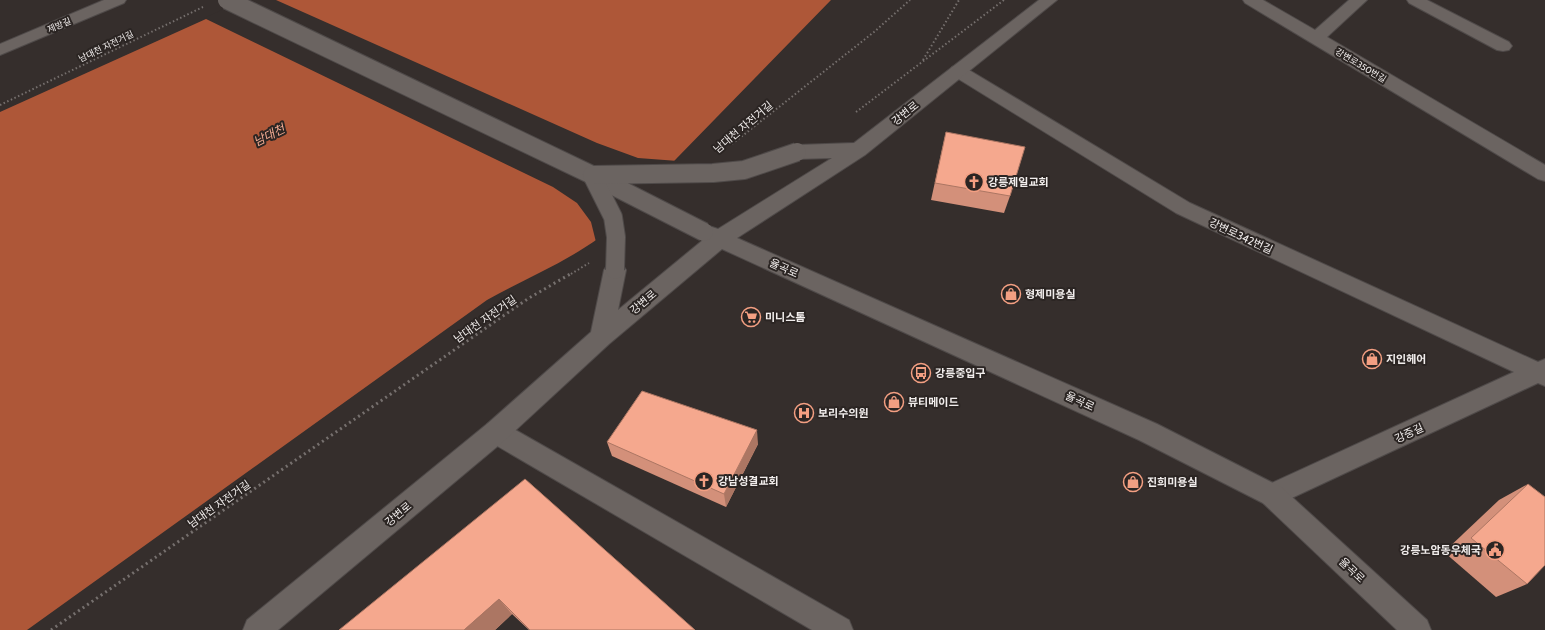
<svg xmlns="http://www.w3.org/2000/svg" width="1545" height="630" font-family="Cabin,'Noto Sans KR',sans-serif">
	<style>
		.water { fill: #ae5738 }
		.pier { fill: #352e2c }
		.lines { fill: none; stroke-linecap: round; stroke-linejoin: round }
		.minor-casing { stroke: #4f4a49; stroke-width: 2 }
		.tertiary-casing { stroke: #4f4a49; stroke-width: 2 }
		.path-far1 { stroke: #76706e; stroke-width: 2; stroke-dasharray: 1.5 2.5; stroke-linecap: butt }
		.path { stroke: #76706e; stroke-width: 3; stroke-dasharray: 2 3.5; stroke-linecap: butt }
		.minor { fill: #6b6461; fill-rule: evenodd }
		.tertiary { fill: #6b6461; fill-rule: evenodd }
		.tertiary-bridge-casing { stroke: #4f4a49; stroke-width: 20; stroke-linecap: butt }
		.tertiary-bridge { stroke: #6b6461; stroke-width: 18 }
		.wall { fill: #d3907a }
		.shaded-wall { fill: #ac7663 }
		.building { fill: #f5a88e; stroke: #ac7663 }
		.labels { text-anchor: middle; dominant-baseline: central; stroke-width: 4; stroke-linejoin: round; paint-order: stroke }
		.far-street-label { font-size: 9px; fill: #f1edec; stroke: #2b2523 }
		.street-label { font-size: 11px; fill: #f1edec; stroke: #2b2523 }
		.poi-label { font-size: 11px; font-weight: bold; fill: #f1edec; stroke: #2b2523; text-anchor: start }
		.water-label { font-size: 12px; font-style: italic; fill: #f3ab92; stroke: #2b2523 }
	</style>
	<rect width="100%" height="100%" fill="#352e2c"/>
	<path class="water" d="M248 0H831L599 238C564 263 525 279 487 300L27 630H0V112Z"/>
	<polygon class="pier" points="244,0 276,0 597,143 638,158 678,161 596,242 591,222 577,203 553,187 204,18"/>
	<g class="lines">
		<g class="minor-casing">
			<g id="minor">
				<polygon points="104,0 126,0 124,3 0,55 0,44"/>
				<polygon points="1243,0 1263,0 1315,30 1349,0 1367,0 1327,37 1545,165 1545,181 1538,179 1245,3"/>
				<polygon points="1407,0 1427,0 1509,42 1512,46 1509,50 1503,51 1497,50 1409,3"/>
				<polygon points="958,65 964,67 1190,203 1538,362 1545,359 1545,386 1538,383 1281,503 1272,507 1263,503 1259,495 1263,487 1514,372 1176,213 952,75 949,71 952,67"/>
				<polygon points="496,421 505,424 849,620 853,630 812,630 487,440 484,432 487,424"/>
			</g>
		</g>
		<g class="tertiary-casing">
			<polygon id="tertiary" points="1039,0 1057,0 865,155 737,238 1157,424 1281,487 1427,620 1431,630 1397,630 1263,503 1139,440 722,249 609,344 505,440 278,630 243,630 247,620 487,424 591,332 604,270 608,264 615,262 622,264 626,270 618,310 703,240 699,234 702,228 709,226 718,229 832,158 797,159 790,157 787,152 790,147 797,145 854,143"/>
		</g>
		<g class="path-far1">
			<polyline points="923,60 959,0"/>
			<polyline points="0,105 203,7"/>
			<polyline points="856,112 1004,0"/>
			<polyline points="732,144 874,32 910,0"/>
			<polyline points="571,274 589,263"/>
		</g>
		<polyline class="path" points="51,630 529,298 572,273"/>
		<use href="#minor" class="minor"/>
		<use href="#tertiary" class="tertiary"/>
		<g class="tertiary-bridge-casing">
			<g id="tertiary-bridge">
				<polyline points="227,0 592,175 704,232"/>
				<polyline points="615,270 616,237 613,217 592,175 713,173 744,170 797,152"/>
			</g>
		</g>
		<use href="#tertiary-bridge" class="tertiary-bridge"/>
	</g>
	<g class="wall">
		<polygon points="946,132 1010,196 1004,213 931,200"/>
		<polygon points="607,442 758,444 726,507 612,456"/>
		<polygon points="525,479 695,630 529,630 512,614 495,630"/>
		<polygon points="1528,484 1527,584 1496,597 1444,552 1499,500"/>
	</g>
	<g class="shaded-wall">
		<polygon points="757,430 758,444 726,507 724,494"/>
		<polygon points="499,599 512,614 495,630 464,630"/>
	</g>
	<g class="building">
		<polygon points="946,132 1025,147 1010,196 935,183"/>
		<polygon points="642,391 757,430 724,494 607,442"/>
		<polygon points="525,479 695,630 530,630 499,599 464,630 339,630"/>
		<polygon points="1528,484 1545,497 1545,565 1527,584 1471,538"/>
	</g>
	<defs>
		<g id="church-ring" transform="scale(1)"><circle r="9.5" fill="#2b2523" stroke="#f39f82" stroke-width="1.5"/><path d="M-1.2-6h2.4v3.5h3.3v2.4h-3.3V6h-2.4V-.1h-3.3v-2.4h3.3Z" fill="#f39f82"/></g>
		<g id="shop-ring" transform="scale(1)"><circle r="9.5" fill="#2b2523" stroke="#f39f82" stroke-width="1.5"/><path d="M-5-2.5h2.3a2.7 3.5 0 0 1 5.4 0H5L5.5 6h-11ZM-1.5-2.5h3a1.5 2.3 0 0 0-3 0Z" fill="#f39f82"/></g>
		<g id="supermarket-ring" transform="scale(1)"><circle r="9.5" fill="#2b2523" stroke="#f39f82" stroke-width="1.5"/><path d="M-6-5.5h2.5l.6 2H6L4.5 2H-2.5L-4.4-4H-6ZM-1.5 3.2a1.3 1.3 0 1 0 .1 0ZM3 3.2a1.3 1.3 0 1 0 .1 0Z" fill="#f39f82"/></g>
		<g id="bus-ring" transform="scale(1)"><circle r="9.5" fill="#2b2523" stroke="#f39f82" stroke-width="1.5"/><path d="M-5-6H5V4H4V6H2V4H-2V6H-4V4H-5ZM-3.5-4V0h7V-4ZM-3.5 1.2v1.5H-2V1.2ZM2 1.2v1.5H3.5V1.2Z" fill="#f39f82"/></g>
		<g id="hospital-ring" transform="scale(1)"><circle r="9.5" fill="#2b2523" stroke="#f39f82" stroke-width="1.5"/><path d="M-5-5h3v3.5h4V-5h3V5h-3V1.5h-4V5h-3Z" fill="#f39f82"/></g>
		<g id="civic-ring" transform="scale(1)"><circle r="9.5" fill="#2b2523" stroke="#f39f82" stroke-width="1.5"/><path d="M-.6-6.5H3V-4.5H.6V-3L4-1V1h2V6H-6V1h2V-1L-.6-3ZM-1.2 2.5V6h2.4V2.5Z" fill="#f39f82"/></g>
	</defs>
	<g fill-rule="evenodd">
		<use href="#church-ring" x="974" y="182"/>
		<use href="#shop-ring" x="1011" y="294"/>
		<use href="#supermarket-ring" x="751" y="317"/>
		<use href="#shop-ring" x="1372" y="359"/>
		<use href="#bus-ring" x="921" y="373"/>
		<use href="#shop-ring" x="894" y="402"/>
		<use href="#hospital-ring" x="804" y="413"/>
		<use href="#church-ring" x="704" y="481"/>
		<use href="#shop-ring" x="1133" y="482"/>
		<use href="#civic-ring" x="1495" y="550"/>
	</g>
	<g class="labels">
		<g class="far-street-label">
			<text transform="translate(59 25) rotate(-23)">제방길</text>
			<text transform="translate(106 46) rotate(-26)">남대천 자전거길</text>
			<text transform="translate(1361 65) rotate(31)">강변로350번길</text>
		</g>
		<g class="street-label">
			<text transform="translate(905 113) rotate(-39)">강변로</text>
			<text transform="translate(743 127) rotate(-40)">남대천 자전거길</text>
			<text transform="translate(1241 236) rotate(25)">강변로342번길</text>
			<text transform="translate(784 268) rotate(24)">율곡로</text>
			<text transform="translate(643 302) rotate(-40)">강변로</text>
			<text transform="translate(485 319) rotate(-35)">남대천 자전거길</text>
			<text transform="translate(1080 401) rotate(25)">율곡로</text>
			<text transform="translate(1409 433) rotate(-25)">강중길</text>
			<text transform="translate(219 504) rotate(-35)">남대천 자전거길</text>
			<text transform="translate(398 514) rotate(-40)">강변로</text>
			<text transform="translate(1352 570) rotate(43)">율곡로</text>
		</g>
		<g class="poi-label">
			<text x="988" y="182">강릉제일교회</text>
			<text x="1025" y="294">형제미용실</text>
			<text x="765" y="317">미니스톰</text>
			<text x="1386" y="359">지인헤어</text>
			<text x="935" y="373">강릉중입구</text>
			<text x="908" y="402">뷰티메이드</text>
			<text x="818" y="413">보리수의원</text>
			<text x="718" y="481">강남성결교회</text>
			<text x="1147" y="482">진희미용실</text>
			<text x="1481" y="550" text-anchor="end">강릉노암동우체국</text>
		</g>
		<g class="water-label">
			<text transform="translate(269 135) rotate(-27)">남대천</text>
		</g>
	</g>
</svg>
